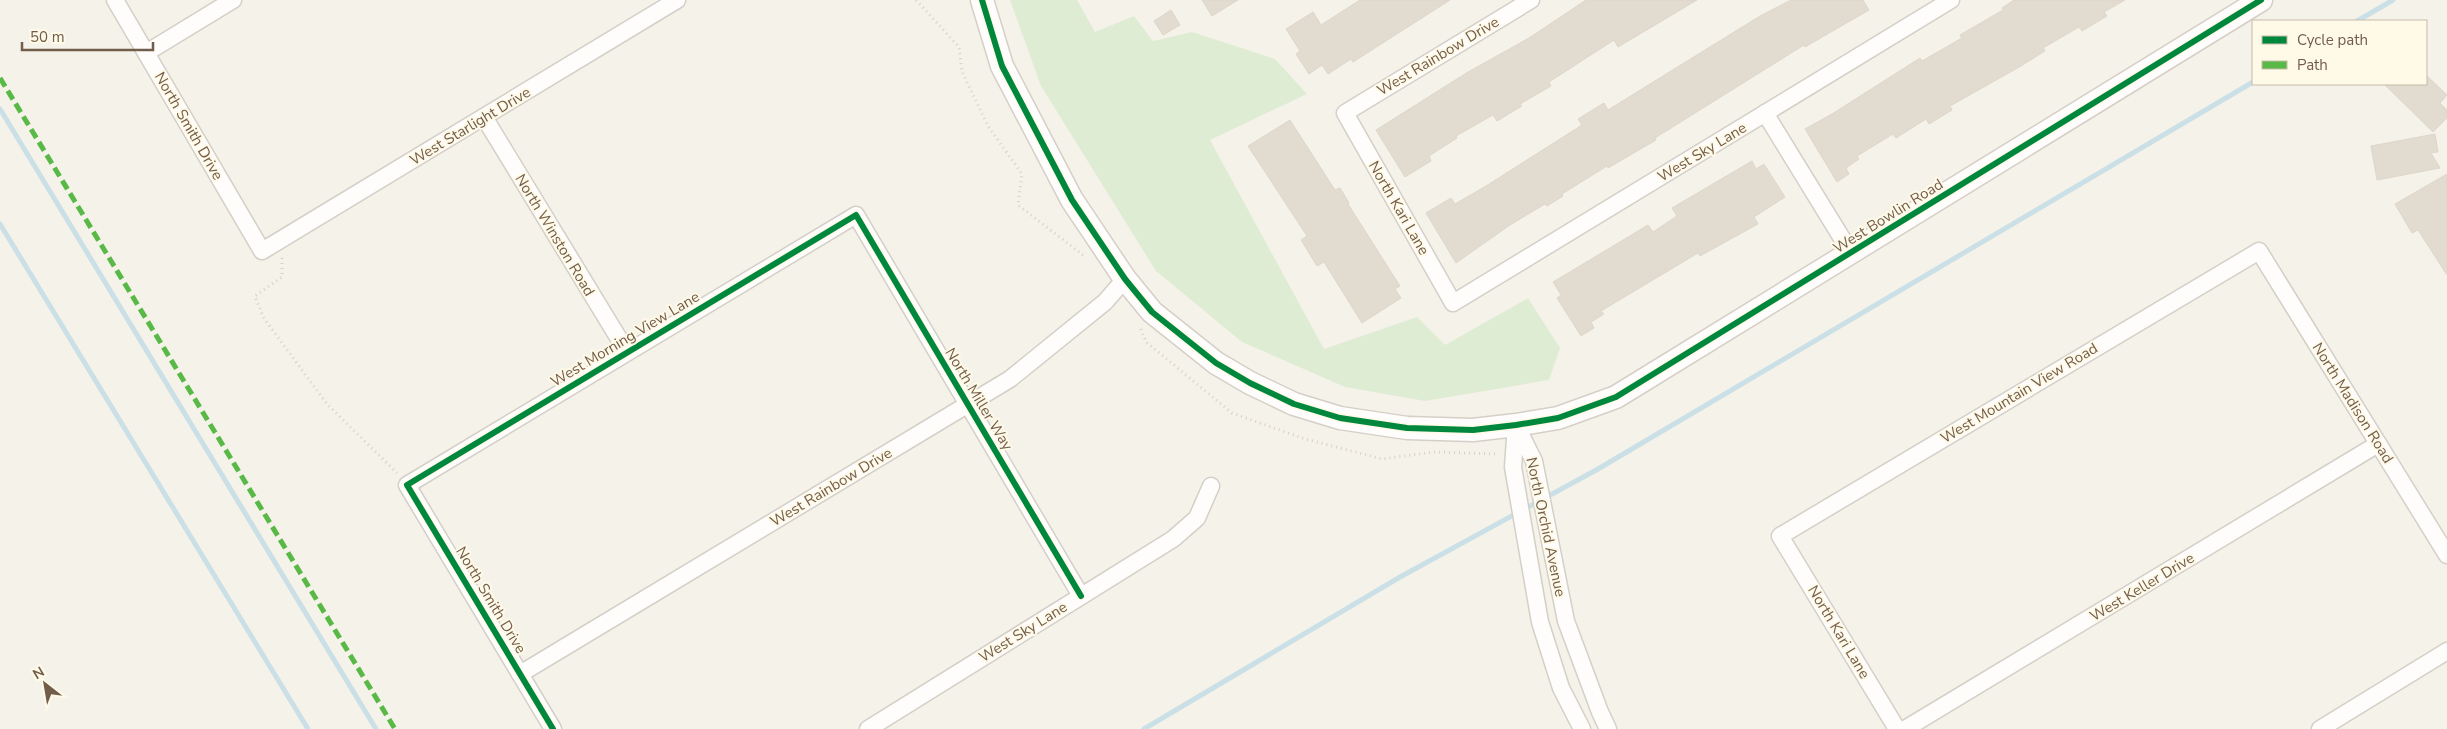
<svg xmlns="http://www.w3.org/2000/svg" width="2447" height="729" font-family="'Nunito Sans',sans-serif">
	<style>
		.green { fill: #dfecd4 }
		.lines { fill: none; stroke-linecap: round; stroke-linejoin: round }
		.stream { stroke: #cae0e6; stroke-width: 5 }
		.building { fill: #e2dbd0; stroke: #ded6cb }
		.street-casing { stroke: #d4cfc7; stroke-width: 19 }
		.secondary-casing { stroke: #d5cfc7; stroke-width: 25 }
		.path { stroke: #d7d0c9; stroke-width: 3; stroke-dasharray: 1 4; stroke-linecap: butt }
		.street { stroke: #fefdfc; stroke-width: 16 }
		.secondary { stroke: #fefdfc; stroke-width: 22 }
		.quiet { stroke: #58b947; stroke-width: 5; stroke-dasharray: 10 5; stroke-linecap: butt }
		.cycleway-casing { stroke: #fff9e8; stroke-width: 9 }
		.cycleway { stroke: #00873e; stroke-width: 6 }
		.labels { text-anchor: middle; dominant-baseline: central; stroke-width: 4; stroke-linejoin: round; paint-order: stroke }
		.street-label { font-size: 15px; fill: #725d4a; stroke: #fff9e8 }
	</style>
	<rect width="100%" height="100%" fill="#f5f2e9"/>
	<polygon class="green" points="1010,0 1077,0 1095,32 1134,16 1153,41 1192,32 1275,59 1307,94 1210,140 1324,349 1417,317 1445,345 1528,298 1560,348 1549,380 1425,401 1345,387 1242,342 1156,271 1041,86"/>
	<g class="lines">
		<g class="stream">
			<polyline points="2357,21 2393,0"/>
			<polyline points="0,109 376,729"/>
			<polyline points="0,224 308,729"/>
			<polyline points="1144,729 1400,577 1598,469 2253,82"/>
		</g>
	</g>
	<g class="building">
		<polygon points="1202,0 1238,0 1212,16"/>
		<polygon points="1360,0 1450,0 1353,62 1351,59 1328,74 1322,65 1309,74 1296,54 1300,51 1286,29 1313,12 1321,25"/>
		<polygon points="1586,0 1697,0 1618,47 1614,40 1549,82 1551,86 1520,104 1522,106 1497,121 1493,115 1456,136 1457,138 1429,156 1431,161 1405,177 1376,130 1468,72 1529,38"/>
		<polygon points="1791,0 1863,0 1869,10 1805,47 1804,45 1655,138 1656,140 1608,168 1607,166 1562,194 1563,196 1547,206 1545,204 1510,225 1456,263 1426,213 1451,198 1455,204 1486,186 1582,125 1578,119 1604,103 1608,110 1760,16"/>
		<polygon points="2014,0 2125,0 2104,12 2107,16 2082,31 2079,27 2043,48 2045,51 2021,66 1950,106 1952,110 1929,124 1926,119 1896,138 1893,134 1857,156 1859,159 1846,168 1849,174 1837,182 1805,129 1832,114 1920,58 1922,61 1962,38 1960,35 2003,10 2002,8"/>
		<polygon points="1171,10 1180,25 1163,35 1154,21"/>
		<polygon points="2426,75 2447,95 2440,103 2447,110 2447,118 2433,132 2384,84 2426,84"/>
		<polygon points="1290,120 1335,190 1340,188 1349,203 1348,204 1400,286 1395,289 1401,298 1362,323 1324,262 1317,266 1301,240 1307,236 1248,146"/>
		<polygon points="2435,134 2438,152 2431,153 2440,168 2377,180 2371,146"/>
		<polygon points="1752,161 1756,169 1764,164 1785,197 1754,217 1758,224 1700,256 1698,253 1601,311 1604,314 1591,322 1594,328 1581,336 1557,298 1561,295 1553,282 1648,225 1653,232 1677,216 1672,208"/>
		<polygon points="2447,174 2447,275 2418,230 2412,233 2395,204"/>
	</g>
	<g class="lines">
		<g class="street-casing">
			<g id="street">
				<polyline points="115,0 262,251 677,0"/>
				<polyline points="1531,0 1345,113 1453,303 1951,0"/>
				<polyline points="146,53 233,0"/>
				<polyline points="1765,113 1851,253"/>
				<polyline points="484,117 627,352"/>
				<polyline points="1516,425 1534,461 1566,621 1600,712 1608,729"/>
				<polyline points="1516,425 1513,467 1540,622 1561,688 1582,729"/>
				<polyline points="520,674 1010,379 1105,302 1125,279"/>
				<polyline points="553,729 407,485 856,215 1081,596"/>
				<polyline points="868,729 1173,539 1197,518 1211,486"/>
				<polyline points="1897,729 1780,536 2259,251 2447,555"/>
				<polyline points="1905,729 2378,444"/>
				<polyline points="2320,729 2447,651"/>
			</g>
		</g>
		<g class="secondary-casing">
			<polyline id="secondary" points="982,0 1002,66 1072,200 1125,279 1152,312 1216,363 1250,383 1294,404 1340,418 1407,428 1473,430 1516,425 1558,418 1616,397 2261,0"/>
		</g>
		<g class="path">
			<polyline points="916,0 959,47 962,72 988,126 1022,174 1018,205 1084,256"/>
			<polyline points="282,258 282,277 255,296 263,317 327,404 397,473"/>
			<polyline points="1141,329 1146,342 1232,413 1305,439 1382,459 1434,452 1498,454"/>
		</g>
		<use href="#street" class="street"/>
		<use href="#secondary" class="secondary"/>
		<polyline class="quiet" points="0,78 395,729"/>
		<g class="cycleway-casing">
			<g id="cycleway">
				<polyline points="982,0 1002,66 1072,200 1125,279 1152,312 1216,363 1250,383 1294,404 1340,418 1407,428 1473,430 1516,425 1558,418 1616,397 2261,0"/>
				<polyline points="553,729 407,485 856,215 1081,596"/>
			</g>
		</g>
		<use href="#cycleway" class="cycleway"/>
	</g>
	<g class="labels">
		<g class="street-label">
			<text transform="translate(1438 56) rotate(-31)">West Rainbow Drive</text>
			<text transform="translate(189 126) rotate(60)">North Smith Drive</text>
			<text transform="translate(470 126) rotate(-31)">West Starlight Drive</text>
			<text transform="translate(1702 152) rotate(-31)">West Sky Lane</text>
			<text transform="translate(1399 208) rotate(60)">North Kari Lane</text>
			<text transform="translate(1888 216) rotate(-32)">West Bowlin Road</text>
			<text transform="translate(555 235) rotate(59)">North Winston Road</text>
			<text transform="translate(625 339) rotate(-31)">West Morning View Lane</text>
			<text transform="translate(2019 393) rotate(-31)">West Mountain View Road</text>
			<text transform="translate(979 399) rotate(59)">North Miller Way</text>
			<text transform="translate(2353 403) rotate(58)">North Madison Road</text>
			<text transform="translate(831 487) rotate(-31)">West Rainbow Drive</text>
			<text transform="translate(1546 527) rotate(78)">North Orchid Avenue</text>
			<text transform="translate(2142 587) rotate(-31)">West Keller Drive</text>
			<text transform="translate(491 600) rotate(59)">North Smith Drive</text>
			<text transform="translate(1023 632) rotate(-32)">West Sky Lane</text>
			<text transform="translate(1839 632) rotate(59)">North Kari Lane</text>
		</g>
	</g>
	<rect x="2252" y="20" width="175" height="65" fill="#fff9e8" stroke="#c7bba9"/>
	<rect x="2262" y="36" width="25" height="8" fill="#00873e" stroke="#c7bba9"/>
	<text x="2297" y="45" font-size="15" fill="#725d4a">Cycle path</text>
	<rect x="2262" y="61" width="25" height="8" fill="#58b947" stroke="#c7bba9"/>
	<text x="2297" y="70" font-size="15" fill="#725d4a">Path</text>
	<g transform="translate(45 684) rotate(329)" stroke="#fff9e8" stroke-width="4" paint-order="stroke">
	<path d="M0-4L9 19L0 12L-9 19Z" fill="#725d4a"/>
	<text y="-8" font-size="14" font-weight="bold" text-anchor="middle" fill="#725d4a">N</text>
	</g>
	<path d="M22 42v8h131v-8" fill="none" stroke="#725d4a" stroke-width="2.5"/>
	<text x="30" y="42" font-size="15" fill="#725d4a" stroke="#fff9e8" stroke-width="4" paint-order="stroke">50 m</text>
</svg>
